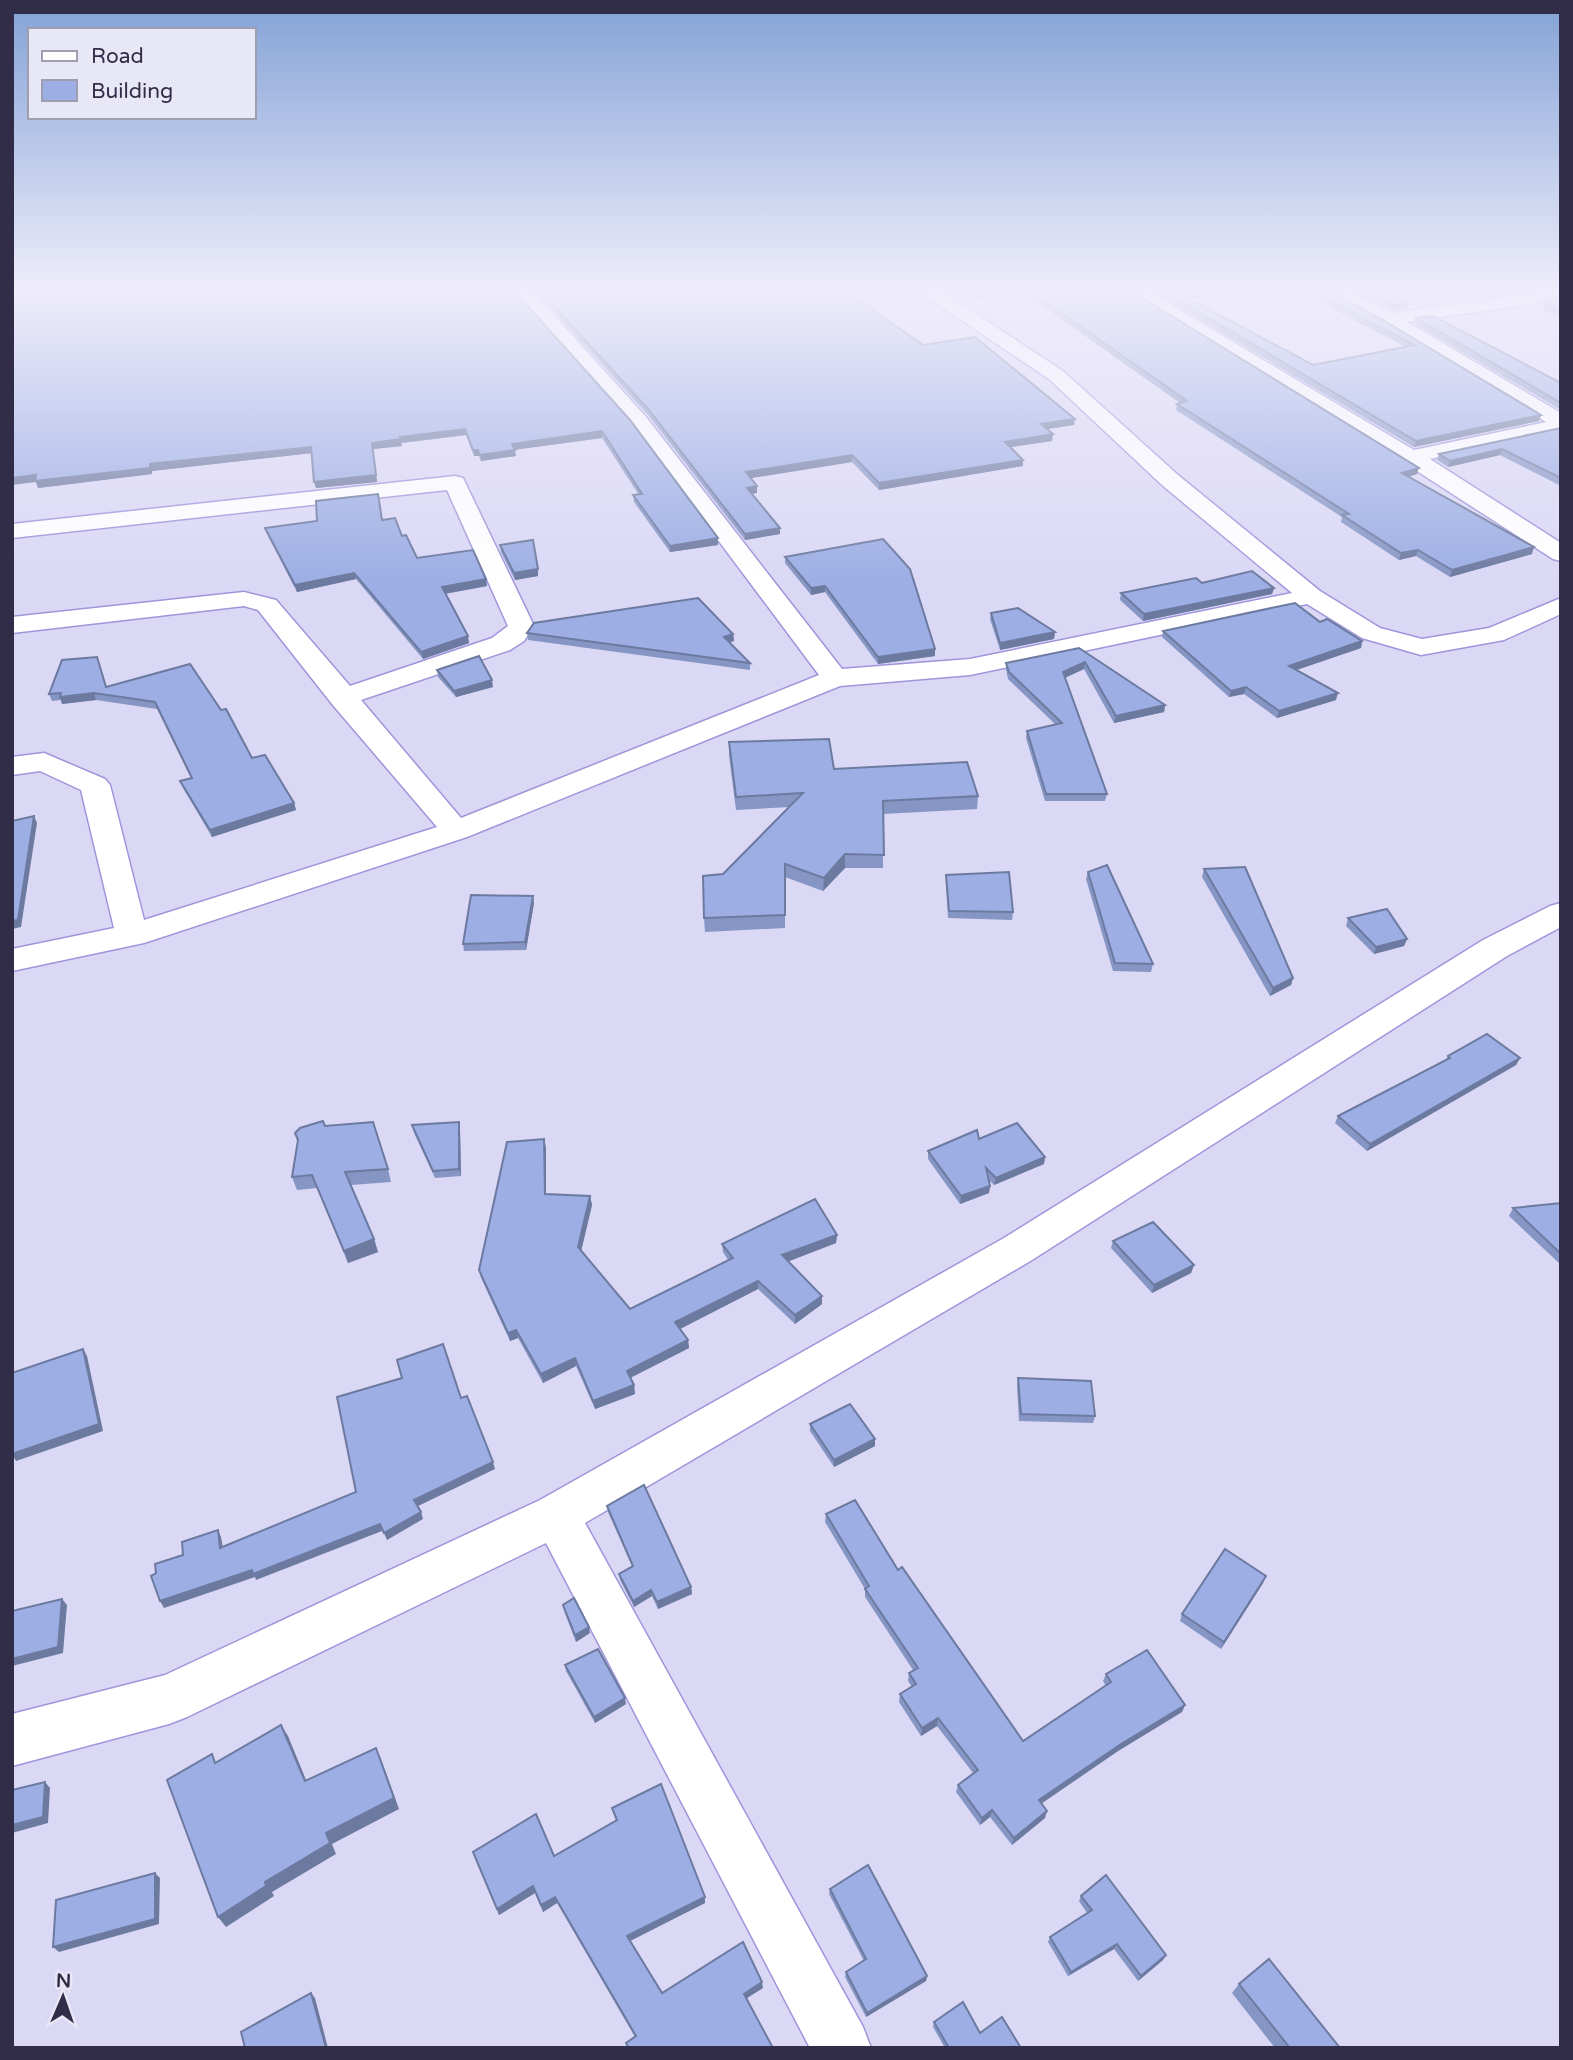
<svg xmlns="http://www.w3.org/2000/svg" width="1573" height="2060" font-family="'Varela Round',sans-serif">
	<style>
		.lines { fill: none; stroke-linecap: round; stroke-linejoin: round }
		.street-casing { stroke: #9f95db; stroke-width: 3 }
		.street { fill: #fff; fill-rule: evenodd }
		.wall { fill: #8696c4 }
		.shaded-wall { fill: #6d7aa0 }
		.building { fill: #9caee4; stroke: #6d7aa0; stroke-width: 2 }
	</style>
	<rect width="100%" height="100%" fill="#dbd8f6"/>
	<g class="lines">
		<g class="street-casing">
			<g id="street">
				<polygon points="516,293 534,293 646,417 842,669 970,659 1292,593 1162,485 1049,379 927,297 924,293 944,293 1063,371 1178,475 1320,591 1380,628 1422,639 1489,628 1561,598 1561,614 1504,640 1421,655 1362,638 1307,604 970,675 840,686 467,837 144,943 12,971 12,949 114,928 81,790 40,771 12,775 12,757 44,753 105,779 110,785 144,920 437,827 332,704 258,610 244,606 12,633 12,617 244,592 276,600 350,686 492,638 508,626 447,490 12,538 12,524 455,476 463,478 534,626 524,641 510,650 361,700 461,818 819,675 632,425"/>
				<polygon points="1130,293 1151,293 1414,450 1546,422 1383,323 1334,297 1331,293 1352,293 1392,313 1541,293 1561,293 1561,300 1407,322 1561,413 1561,431 1430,459 1561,543 1561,561 1553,559 1403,462"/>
				<polygon points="1561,903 1561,927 1507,956 1032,1260 585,1523 863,2027 871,2048 810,2048 546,1543 187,1717 169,1724 12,1766 12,1714 165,1675 540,1500 1004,1238 1483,940 1550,906"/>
			</g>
		</g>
		<use href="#street" class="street"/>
	</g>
	<g class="wall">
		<polygon points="516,293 718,545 670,552 634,502 633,495 639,495 602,438 514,450 516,456 481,461 479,456 474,456 466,435 401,443 402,446 373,449 377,482 316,488 312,453 152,471 152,474 38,488 36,482"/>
		<polygon points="537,293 849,293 923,345 1074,425 1047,429 1052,441 1011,447 1023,466 879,490 852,462 750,478 757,486 757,493 752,494 780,534 745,540 648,415"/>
		<polygon points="965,293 1018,293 977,300"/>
		<polygon points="1019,293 1134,293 1417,474 1409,477 1532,554 1450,577 1416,556 1399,560 1341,522 1342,517 1176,410 1177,404 1180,403 1037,302"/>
		<polygon points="1155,293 1242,293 1190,299 1313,365 1406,347 1302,293 1334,293 1541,415 1539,421 1414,447"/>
		<polygon points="1356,293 1390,293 1409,303 1408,308 1392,310"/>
		<polygon points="1561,297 1561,318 1544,311 1545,307 1542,305 1544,300"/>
		<polygon points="1416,318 1561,383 1561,410 1415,324"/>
		<polygon points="1561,428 1561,486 1500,455 1448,467 1437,460 1439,454"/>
		<polygon points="382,520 402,536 417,558 486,579 487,586 445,594 469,643 423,659 356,579 297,592 267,534 265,528"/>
		<polygon points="500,545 538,576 515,580 501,552"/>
		<polygon points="785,557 935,649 935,656 878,664 825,592 811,595 785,563"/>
		<polygon points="1202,583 1274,588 1272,594 1143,621 1120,600 1121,593"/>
		<polygon points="991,613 1055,632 1054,639 1000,650 990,619"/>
		<polygon points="1320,622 1362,641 1361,648 1296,670 1336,700 1277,718 1244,694 1229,697 1162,637 1163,631"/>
		<polygon points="527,633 733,634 734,641 729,642 750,663 750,670 528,640"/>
		<polygon points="1079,648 1165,705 1164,712 1114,723 1084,669 1065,678 1107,794 1105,801 1045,801 1026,738 1027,731 1055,724 1008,679 1006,670 1006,663"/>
		<polygon points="190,664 252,758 294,803 296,810 212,837 183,788 180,781 191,778 157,709 96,700 62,704 61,700 52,701 49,694 106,687"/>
		<polygon points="437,670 493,687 456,697 438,677"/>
		<polygon points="729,742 834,769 978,796 977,809 883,814 883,868 845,868 823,891 785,877 785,928 705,932 704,918 723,874 790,807 736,810 729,755"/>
		<polygon points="1204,869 1293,978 1291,985 1270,996 1202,877"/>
		<polygon points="1088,872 1153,964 1151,972 1113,971 1086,879"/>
		<polygon points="946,875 1013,912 1012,920 948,918 946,882"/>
		<polygon points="534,903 526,950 464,951 463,944"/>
		<polygon points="1348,918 1407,939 1404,946 1374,954 1346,926"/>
		<polygon points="1448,1056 1520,1058 1516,1065 1367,1151 1335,1123 1338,1116 1446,1060"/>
		<polygon points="412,1125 460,1129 461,1176 435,1178 414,1133"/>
		<polygon points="325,1126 388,1169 391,1182 351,1185 374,1239 378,1252 348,1263 317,1188 297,1190 292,1177 298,1141 295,1133"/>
		<polygon points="544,1139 546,1148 546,1194 590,1196 592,1205 581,1250 630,1309 728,1260 723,1252 722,1244 837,1235 836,1243 788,1261 822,1296 822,1304 795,1324 758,1289 680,1329 688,1340 689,1348 630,1378 634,1385 635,1394 595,1409 576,1366 543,1383 518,1338 510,1341 481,1278 479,1270"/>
		<polygon points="979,1139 1045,1157 1044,1164 994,1185 988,1179 990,1186 989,1193 960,1204 928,1159 928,1151"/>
		<polygon points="1561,1203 1561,1265 1509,1216 1513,1208"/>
		<polygon points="1113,1241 1194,1265 1191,1273 1152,1293 1111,1248"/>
		<polygon points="1018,1378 1095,1416 1093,1423 1019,1421 1017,1386"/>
		<polygon points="810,1424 875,1439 875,1446 834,1467 810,1431"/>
		<polygon points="607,1506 691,1587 692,1594 658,1609 652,1596 634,1607 620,1580 619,1574 632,1566 608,1512"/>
		<polygon points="826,1514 898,1570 1023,1741 1106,1686 1103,1681 1106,1674 1185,1705 1182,1712 1118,1751 1041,1804 1045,1818 1012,1845 990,1817 980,1825 956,1792 958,1785 973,1773 937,1726 921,1736 899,1702 900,1694 912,1687 908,1681 909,1673 913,1670 865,1597 865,1589 825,1522"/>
		<polygon points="1263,1583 1221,1649 1180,1621 1182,1614"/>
		<polygon points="563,1605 590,1633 576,1642 564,1611"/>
		<polygon points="565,1665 626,1704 595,1723 566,1671"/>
		<polygon points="612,1808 705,1903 630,1941 662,1993 763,1988 746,1998 773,2048 628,2048 626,2043 635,2037 557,1903 543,1912 535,1893 499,1915 473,1852 554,1856 616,1821"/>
		<polygon points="830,1889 927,1976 926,1981 866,2017 845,1977 846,1972 864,1961 829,1894"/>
		<polygon points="1081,1896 1166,1955 1163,1960 1138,1981 1114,1949 1068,1976 1048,1942 1050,1937 1087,1913 1079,1901"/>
		<polygon points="1239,1984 1340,2048 1275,2048 1232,1993"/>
		<polygon points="934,2022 980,2033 1021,2048 945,2048 933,2027"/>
	</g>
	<g class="shaded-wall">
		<polygon points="988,293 1018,293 977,300 978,294"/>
		<polygon points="1198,293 1242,293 1181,300 1182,295"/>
		<polygon points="1409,303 1408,308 1392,310 1394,305"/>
		<polygon points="1541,415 1539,421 1414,447 1416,441"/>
		<polygon points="1075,419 1074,425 1041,430 1041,424"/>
		<polygon points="465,429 466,435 401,443 402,446 373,449 377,482 316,488 314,482 372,443 400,437"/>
		<polygon points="602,431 602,438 512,450 512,444"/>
		<polygon points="1053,434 1052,441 1004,448 1005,442"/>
		<polygon points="311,447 313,453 152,471 152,474 38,488 36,482 12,485 12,478"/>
		<polygon points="1502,449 1500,455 1448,467 1450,461"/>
		<polygon points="473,450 478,450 479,456 474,456"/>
		<polygon points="515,450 516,456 481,461 480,455"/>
		<polygon points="852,455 852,462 746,479 746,472"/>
		<polygon points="1023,460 1023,466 879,490 879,483"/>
		<polygon points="1419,468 1417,474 1400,479 1402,473"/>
		<polygon points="757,486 757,493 748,494 747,488"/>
		<polygon points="780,528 780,534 745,540 745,534"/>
		<polygon points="718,538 718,545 670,552 670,546"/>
		<polygon points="1534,547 1532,554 1450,577 1452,570"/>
		<polygon points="1418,550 1416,556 1399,560 1401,553"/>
		<polygon points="538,569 538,576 515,580 514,573"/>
		<polygon points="354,573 356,579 297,592 295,585"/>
		<polygon points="486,579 487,586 443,594 442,587"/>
		<polygon points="825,586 825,592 811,595 811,588"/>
		<polygon points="1274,588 1272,594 1143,621 1144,614"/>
		<polygon points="1055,632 1054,639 1000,650 1000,643"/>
		<polygon points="733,634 734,641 724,644 724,637"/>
		<polygon points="468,636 469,643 423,659 421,652"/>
		<polygon points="1362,641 1361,648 1288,673 1289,666"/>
		<polygon points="935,649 935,656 878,664 878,657"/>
		<polygon points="1085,662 1084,669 1062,679 1063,672"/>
		<polygon points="492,680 493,687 456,697 454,691"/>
		<polygon points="1246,687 1244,694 1229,697 1231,691"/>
		<polygon points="94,693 96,700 62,704 60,697"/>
		<polygon points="1338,693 1336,700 1277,718 1279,711"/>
		<polygon points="1165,705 1164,712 1114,723 1116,716"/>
		<polygon points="294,803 296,810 212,837 210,830"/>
		<polygon points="34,816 37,823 21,927 12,929 12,921"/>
		<polygon points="845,854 845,868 823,891 824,878"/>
		<polygon points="533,896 534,903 526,950 525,942"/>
		<polygon points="1407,939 1404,946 1374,954 1376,947"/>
		<polygon points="1293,978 1291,985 1270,996 1273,988"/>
		<polygon points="1520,1058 1516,1065 1367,1151 1370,1144"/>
		<polygon points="459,1122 460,1129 461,1176 459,1169"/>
		<polygon points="544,1139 546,1148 546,1202 545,1194"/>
		<polygon points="1045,1157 1044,1164 994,1185 996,1178"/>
		<polygon points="990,1186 989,1193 960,1204 961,1196"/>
		<polygon points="590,1196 592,1205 580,1256 578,1247"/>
		<polygon points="837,1235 836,1243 782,1264 782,1255"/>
		<polygon points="374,1239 378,1252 348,1263 344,1251"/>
		<polygon points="1194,1265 1191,1273 1152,1293 1154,1285"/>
		<polygon points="758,1281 758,1289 676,1331 675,1322"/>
		<polygon points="822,1296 822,1304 795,1324 795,1315"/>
		<polygon points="516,1330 518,1338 510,1341 508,1333"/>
		<polygon points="688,1340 689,1348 628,1379 627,1371"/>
		<polygon points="83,1349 87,1356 103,1431 16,1461 12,1454"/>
		<polygon points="575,1358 576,1366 543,1383 541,1374"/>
		<polygon points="634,1385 635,1394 595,1409 593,1401"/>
		<polygon points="875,1439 875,1446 834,1467 834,1460"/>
		<polygon points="493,1462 495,1469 416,1507 414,1500"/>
		<polygon points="421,1512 423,1519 387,1540 384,1533"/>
		<polygon points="380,1524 382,1531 256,1580 255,1577 164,1608 160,1601"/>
		<polygon points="218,1530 221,1537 224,1554 220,1548"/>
		<polygon points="1266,1576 1263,1583 1221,1649 1224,1642"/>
		<polygon points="691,1587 692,1594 658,1609 657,1602"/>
		<polygon points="651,1590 652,1596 634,1607 633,1601"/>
		<polygon points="62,1599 67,1605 63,1653 12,1666 12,1659"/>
		<polygon points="589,1627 590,1633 576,1642 575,1635"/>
		<polygon points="625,1698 626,1704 595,1723 594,1717"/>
		<polygon points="1185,1705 1182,1712 1118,1751 1036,1807 1039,1800 1121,1744"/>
		<polygon points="938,1718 937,1726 921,1736 922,1728"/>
		<polygon points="281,1725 288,1736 311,1792 305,1781"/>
		<polygon points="376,1748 381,1759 399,1809 332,1844 336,1854 272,1892 274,1896 226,1927 218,1917 265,1882 326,1833"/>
		<polygon points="45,1782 50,1788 48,1823 12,1833 12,1825"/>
		<polygon points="992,1810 990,1817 980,1825 982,1818"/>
		<polygon points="1047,1811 1045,1818 1012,1845 1014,1838"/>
		<polygon points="155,1873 160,1878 159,1924 59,1952 53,1947"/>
		<polygon points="533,1886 535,1893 499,1915 497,1909"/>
		<polygon points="555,1897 557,1903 543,1912 541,1905"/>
		<polygon points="705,1897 705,1903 628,1942 627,1936"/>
		<polygon points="1117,1944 1114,1949 1068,1976 1071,1972"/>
		<polygon points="1166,1955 1163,1960 1138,1981 1141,1976"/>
		<polygon points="927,1976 926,1981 866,2017 867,2013"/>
		<polygon points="762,1982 763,1988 744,2000 744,1994"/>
		<polygon points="311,1993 315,1998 328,2048 326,2048"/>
	</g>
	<g class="building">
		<polygon points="12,293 516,293 630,420 718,538 670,546 633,495 642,494 602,431 512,444 515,450 480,455 478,450 473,450 465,429 400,437 401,439 372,443 376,475 314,482 311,447 150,464 150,468 35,481 36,475 12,478"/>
		<polygon points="542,293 849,293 923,345 975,337 1075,419 1041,424 1053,434 1005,442 1023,460 879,483 852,455 746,472 757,486 747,488 780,528 745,534 648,409"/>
		<polygon points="1030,293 1134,293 1419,468 1402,473 1534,547 1452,570 1418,550 1401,553 1342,515 1349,514 1177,404 1187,401 1038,297"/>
		<polygon points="1166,293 1198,293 1182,295 1313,365 1415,345 1314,293 1334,293 1383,320 1541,415 1416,441"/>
		<polygon points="1369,293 1390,293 1409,303 1394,305"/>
		<polygon points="1561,297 1561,312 1546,305 1553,304 1544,300"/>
		<polygon points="1433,316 1561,383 1561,403 1416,318"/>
		<polygon points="1561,428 1561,478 1502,449 1450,461 1439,454"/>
		<polygon points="378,494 382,520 395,518 402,536 406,535 417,558 473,550 486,579 442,587 468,636 421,652 354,573 295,585 265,528 317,521 316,501"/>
		<polygon points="883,539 910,569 935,649 878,657 825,586 811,588 785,557"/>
		<polygon points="533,540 538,569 514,573 500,545"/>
		<polygon points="1252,571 1274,588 1144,614 1121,593 1196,578 1202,583"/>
		<polygon points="698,598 733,634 724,637 750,663 527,633 534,623"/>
		<polygon points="1295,603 1320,622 1327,619 1362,641 1289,666 1338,693 1279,711 1246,687 1231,691 1163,631"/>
		<polygon points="1018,608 1055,632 1000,643 991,613"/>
		<polygon points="1079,648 1165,705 1116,716 1085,662 1063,672 1107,794 1046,794 1027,731 1062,723 1009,672 1006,663"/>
		<polygon points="479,656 492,680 454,691 437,670"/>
		<polygon points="97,657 106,687 190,664 221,710 226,709 252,758 265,755 294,803 210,830 180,781 192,778 155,702 94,693 60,697 61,693 49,694 62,660"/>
		<polygon points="829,739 834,769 967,762 978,796 883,801 884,855 845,854 824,878 785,864 785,915 704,918 703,876 723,874 803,793 736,797 729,742"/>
		<polygon points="34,816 18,920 12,921 12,821"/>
		<polygon points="1107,865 1153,964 1115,963 1088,872"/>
		<polygon points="1245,867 1293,978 1273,988 1204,869"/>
		<polygon points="1009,872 1013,912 949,911 946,875"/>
		<polygon points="471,895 533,896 525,942 463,944"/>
		<polygon points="1387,909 1407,939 1376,947 1348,918"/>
		<polygon points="1487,1034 1520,1058 1370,1144 1338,1116 1450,1058 1448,1056"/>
		<polygon points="323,1121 325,1126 373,1122 388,1169 345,1172 374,1239 344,1251 312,1175 292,1177 298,1140 295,1133 300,1128"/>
		<polygon points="459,1122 459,1169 433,1171 412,1125"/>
		<polygon points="1017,1123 1045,1157 996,1178 986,1168 990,1186 961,1196 928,1151 977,1130 979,1139"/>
		<polygon points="544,1139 545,1194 590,1196 578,1247 630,1309 733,1258 722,1244 815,1199 837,1235 782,1255 822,1296 795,1315 758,1281 675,1322 688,1340 627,1371 634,1385 593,1401 575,1358 541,1374 516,1330 508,1333 479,1270 507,1142"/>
		<polygon points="1561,1203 1561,1254 1513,1208"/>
		<polygon points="1153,1222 1194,1265 1154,1285 1113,1241"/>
		<polygon points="443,1344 461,1398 467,1396 493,1462 414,1500 421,1512 384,1533 380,1524 253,1574 252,1570 160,1601 151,1576 156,1573 155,1564 183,1555 182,1542 218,1530 220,1548 356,1492 337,1397 402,1378 397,1360"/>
		<polygon points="83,1349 99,1424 12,1454 12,1373"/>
		<polygon points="1018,1378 1091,1381 1095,1416 1021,1414"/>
		<polygon points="850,1404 875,1439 834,1460 810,1424"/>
		<polygon points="644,1485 691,1587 657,1602 651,1590 633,1601 619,1574 633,1566 607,1506"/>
		<polygon points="855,1500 898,1570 902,1567 1023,1741 1111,1682 1106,1674 1147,1650 1185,1705 1121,1744 1039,1800 1047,1811 1014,1838 992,1810 982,1818 958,1785 978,1770 938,1718 922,1728 900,1694 916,1684 909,1673 918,1668 865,1589 869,1586 826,1514"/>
		<polygon points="1225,1549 1266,1576 1224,1642 1182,1614"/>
		<polygon points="574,1598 589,1627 575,1635 563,1605"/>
		<polygon points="62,1599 58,1647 12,1659 12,1611"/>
		<polygon points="598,1649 625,1698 594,1717 565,1665"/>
		<polygon points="281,1725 305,1781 376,1748 394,1798 326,1833 330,1843 265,1882 266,1886 218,1917 167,1780 212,1754 215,1763"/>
		<polygon points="45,1782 43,1817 12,1825 12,1790"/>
		<polygon points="661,1784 705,1897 627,1936 662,1993 743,1942 762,1982 744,1994 773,2048 629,2048 626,2043 636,2036 555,1897 541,1905 533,1886 497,1909 473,1852 536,1814 554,1856 617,1820 612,1808"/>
		<polygon points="868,1865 927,1976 867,2013 846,1972 866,1959 830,1889"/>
		<polygon points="155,1873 155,1919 53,1947 56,1900"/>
		<polygon points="1106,1875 1166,1955 1141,1976 1117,1944 1071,1972 1050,1937 1092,1910 1081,1896"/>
		<polygon points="1269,1959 1340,2048 1290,2048 1239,1984"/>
		<polygon points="311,1993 326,2048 245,2048 241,2032"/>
		<polygon points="963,2002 980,2033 1002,2017 1021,2048 949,2048 934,2022"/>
	</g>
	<linearGradient id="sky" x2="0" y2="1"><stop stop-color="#83a2d6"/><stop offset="0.5" stop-color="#efedfb"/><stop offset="1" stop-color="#efedfb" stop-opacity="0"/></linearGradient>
	<rect width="1573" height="581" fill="url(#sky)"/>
	<rect width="1573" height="2060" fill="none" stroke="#312d49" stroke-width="28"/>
	<rect x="28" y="28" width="228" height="91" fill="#e8e7f6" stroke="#9f9db1" stroke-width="2"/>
	<rect x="42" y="51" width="35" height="10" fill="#ffffff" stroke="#9f9db1" stroke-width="2"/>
	<text x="91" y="63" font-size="21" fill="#312d49">Road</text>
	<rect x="42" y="80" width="35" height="21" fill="#9caee4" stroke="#9f9db1" stroke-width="2"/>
	<text x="91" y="98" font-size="21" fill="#312d49">Building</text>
	<g transform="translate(63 1997) rotate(2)" stroke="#e8e7f6" stroke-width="5" paint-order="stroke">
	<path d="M0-5L12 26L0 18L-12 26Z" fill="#312d49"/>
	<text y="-10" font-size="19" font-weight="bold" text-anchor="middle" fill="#312d49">N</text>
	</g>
</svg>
